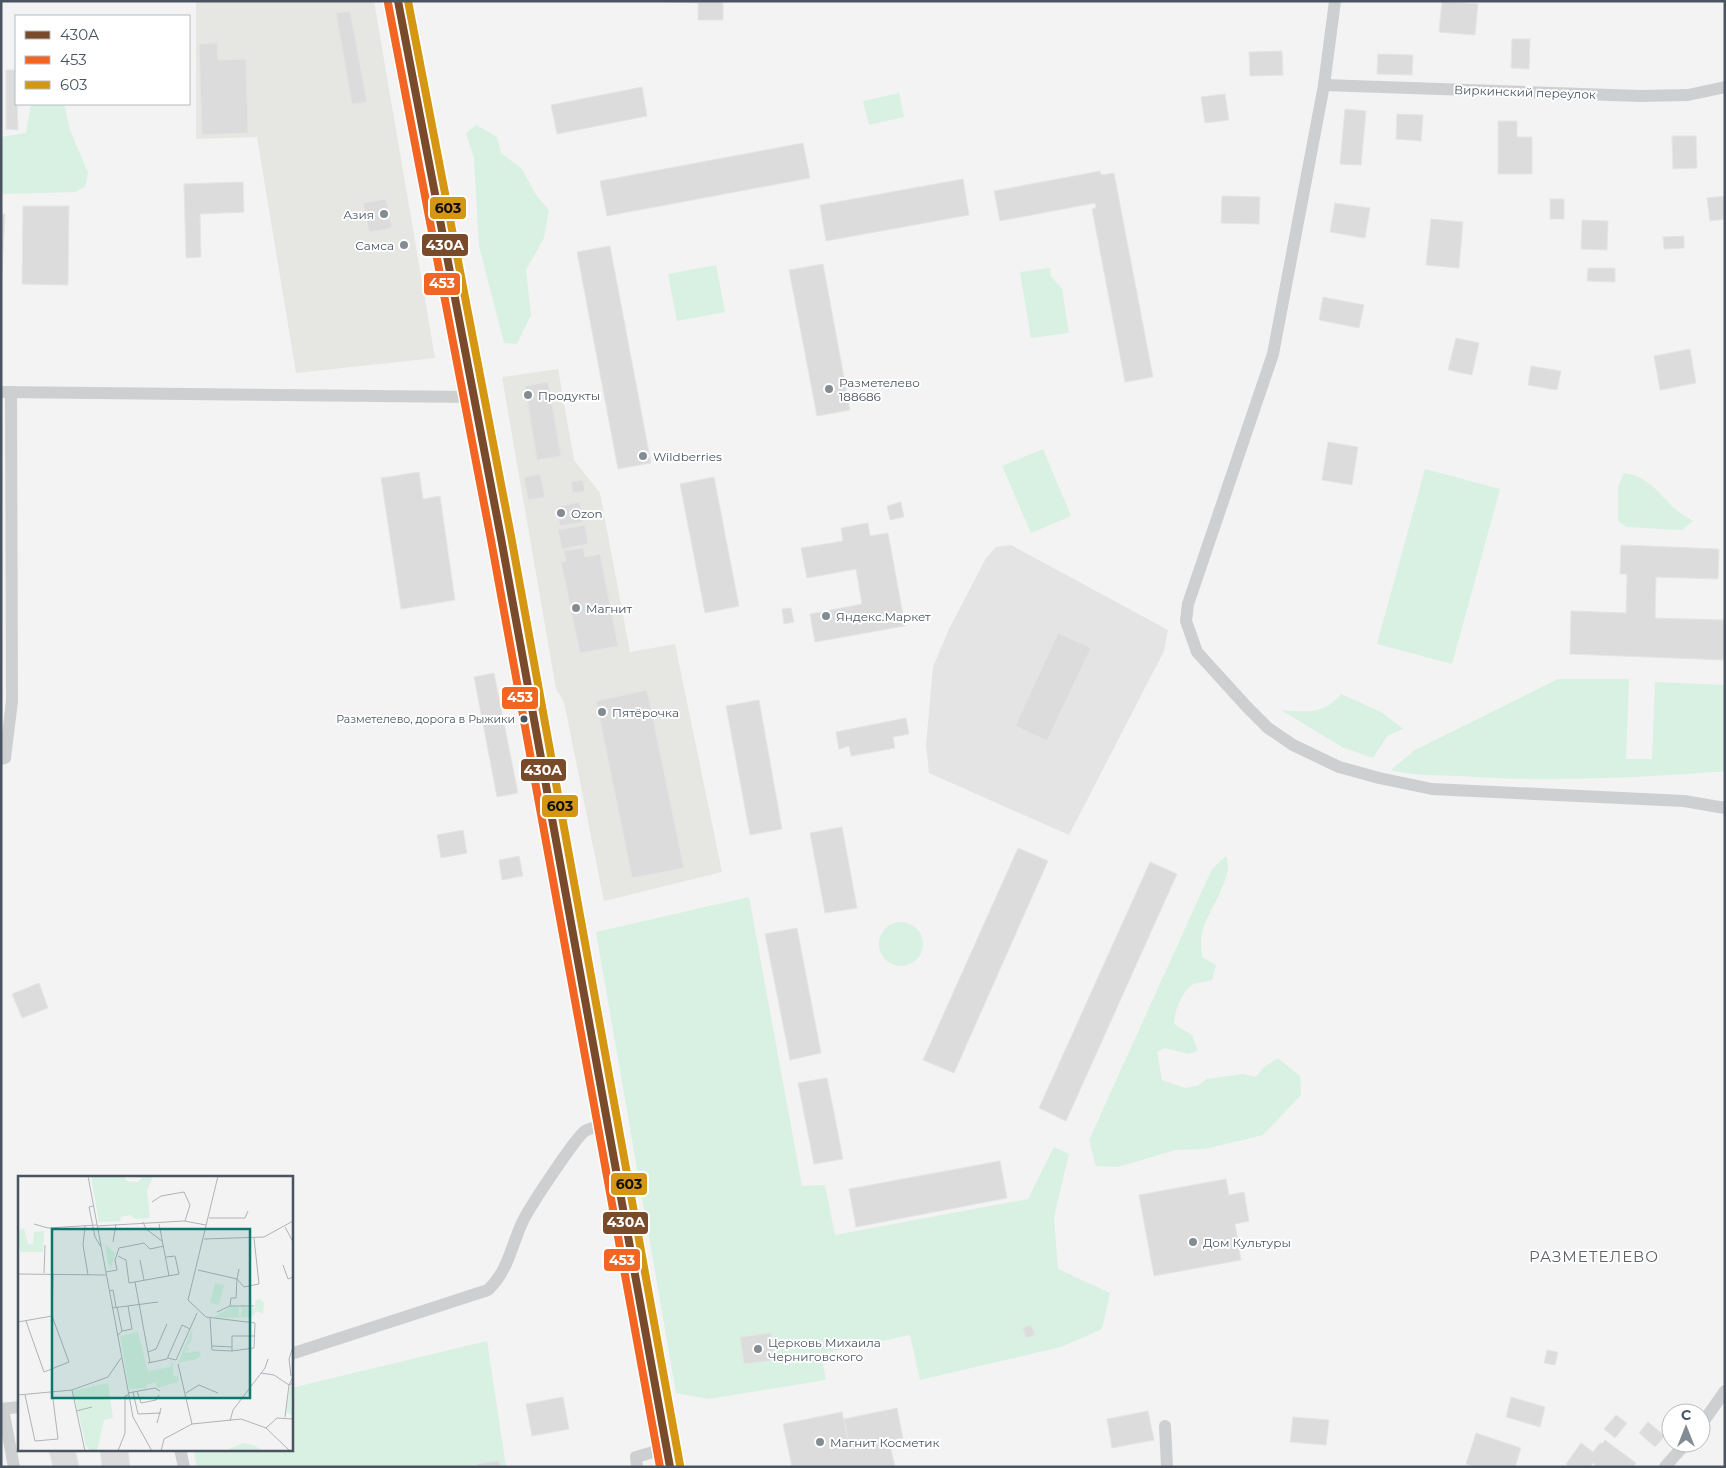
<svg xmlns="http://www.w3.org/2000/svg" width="1726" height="1468" font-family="Montserrat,sans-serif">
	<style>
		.commercial { fill: #e6e6e2 }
		.education { fill: #e5e4e5 }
		.green { fill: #d8f1e2 }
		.building { fill: #dcdcdd; stroke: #e4e5e6 }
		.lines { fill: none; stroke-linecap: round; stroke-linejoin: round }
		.minor { stroke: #cdcfd1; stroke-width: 12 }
		.secondary { stroke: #cdcfd3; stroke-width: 18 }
		.bus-1-casing { stroke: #fff; stroke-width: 11 }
		.bus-2-casing { stroke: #fff; stroke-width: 11 }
		.bus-3-casing { stroke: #fff; stroke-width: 11 }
		.bus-1 { stroke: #7a4b2a; stroke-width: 8 }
		.bus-2 { stroke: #f26522; stroke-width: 8 }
		.bus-3 { stroke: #d49613; stroke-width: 8 }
		.poi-dot { fill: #848c93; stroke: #fff; stroke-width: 2 }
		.bus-dot { fill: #495460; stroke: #fff; stroke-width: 2 }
		.labels { text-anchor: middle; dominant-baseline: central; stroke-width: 4; stroke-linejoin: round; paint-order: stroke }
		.bus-label { font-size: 11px; fill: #495460; stroke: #fff; text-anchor: end }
		.street-label { font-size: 12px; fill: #495460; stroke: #fff }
		.poi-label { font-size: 12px; fill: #495460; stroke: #fff; text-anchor: start }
		.quarter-label { font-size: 15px; letter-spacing: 1px; fill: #5e6267; stroke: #fff }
		.inset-road { fill: none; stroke: #afb3b8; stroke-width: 1 }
		.view { fill: #0f766e; fill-opacity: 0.15; stroke: #0f766e; stroke-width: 2.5 }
		.inset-edge { fill: none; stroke: #495460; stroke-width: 2.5 }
		.line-badge { stroke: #fff; stroke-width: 2 }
		.badge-label { font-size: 14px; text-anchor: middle; font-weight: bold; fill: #fff }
		.pale-badge-label { font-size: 14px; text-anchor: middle; font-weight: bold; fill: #111 }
	</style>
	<rect width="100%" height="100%" fill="#f3f3f3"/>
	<g class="commercial">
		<polygon points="196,1 374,1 435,358 296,373 257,137 196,139"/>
		<polygon points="558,369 574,460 600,493 630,652 675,644 722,872 604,901 564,702 556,689 502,377"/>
	</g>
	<polygon class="education" points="1011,545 1168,630 1164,651 1069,835 929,773 926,745 933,667 949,629 986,558 996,547"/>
	<g class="green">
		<polygon points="899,93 904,117 869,125 863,101"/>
		<polygon points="31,104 64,104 70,130 88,173 85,187 75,192 1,194 1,137 26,133"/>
		<polygon points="476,125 497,137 501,153 522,169 536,195 549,210 544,238 526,270 531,315 517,344 504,343 479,246 474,158 466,133"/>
		<polygon points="716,265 725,312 677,321 668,274"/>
		<polygon points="1050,268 1051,276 1062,289 1069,333 1031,338 1020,272"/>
		<polygon points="1043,449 1071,516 1031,533 1002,466"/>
		<polygon points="1425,469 1500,489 1452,664 1377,644"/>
		<path d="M1624 473C1647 476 1658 492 1674 508 1679 513 1687 517 1693 521L1682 530 1627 527 1618 521V487Z"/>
		<path d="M1558 679H1629L1626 759H1652L1655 682 1725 685V771C1637 778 1547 782 1459 776 1437 775 1413 776 1391 770L1415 750Z"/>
		<path d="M1341 694 1383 713 1403 729 1387 736 1373 758 1342 747 1281 710C1307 712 1323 715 1341 694Z"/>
		<path d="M1226 856C1236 876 1207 910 1202 933 1200 940 1202 949 1202 957L1216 965 1212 980C1206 982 1197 982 1192 985 1181 993 1174 1012 1174 1024L1192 1035 1198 1051 1189 1054 1165 1048 1157 1052 1162 1080 1185 1088 1197 1086 1207 1079 1243 1074 1256 1077 1263 1068 1278 1058 1300 1076 1301 1095 1263 1135 1205 1149 1175 1150 1118 1167 1096 1166 1089 1140 1212 869Z"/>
		<polygon points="749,897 802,1186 825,1185 835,1235 1028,1199 1054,1147 1069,1154 1054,1217 1058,1269 1110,1293 1102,1329 1061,1347 920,1380 910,1335 821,1354 826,1380 708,1399 676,1393 596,932"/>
		<circle cx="901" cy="944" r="22"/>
		<polygon points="487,1341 506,1467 197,1467 193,1449 291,1449 291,1388"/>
	</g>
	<g class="building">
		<polygon points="640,1 723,1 723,20 698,20 698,3"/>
		<polygon points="1442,1 1478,4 1475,35 1439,32"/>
		<polygon points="350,11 367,102 352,104 336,13"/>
		<polygon points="1512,39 1530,39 1529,69 1511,68"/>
		<polygon points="217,43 218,60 246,59 248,133 202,135 199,44"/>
		<polygon points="1282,51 1283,75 1250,76 1249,52"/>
		<polygon points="1378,54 1413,55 1412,75 1377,74"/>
		<polygon points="6,70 16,70 18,130 6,129"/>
		<polygon points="642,87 647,116 557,134 551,105"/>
		<polygon points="1225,94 1229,120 1205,123 1201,97"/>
		<polygon points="1345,109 1366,111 1361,165 1340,164"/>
		<polygon points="1397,114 1423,115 1421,141 1396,139"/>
		<polygon points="1498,121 1517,121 1517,137 1532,137 1532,174 1498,174"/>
		<polygon points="1672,136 1696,136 1697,168 1673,169"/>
		<polygon points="803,143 810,178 607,216 600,181"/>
		<polygon points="1100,171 1101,175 1114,173 1153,377 1125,382 1092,209 1096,208 1095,203 1000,221 994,191"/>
		<polygon points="963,179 969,215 826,241 820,205"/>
		<polygon points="243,182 244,212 200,214 201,257 186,258 184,184"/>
		<polygon points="1222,196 1260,197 1259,224 1221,223"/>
		<polygon points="1725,196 1725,219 1710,221 1707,198"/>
		<polygon points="386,199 392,228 369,232 363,203"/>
		<rect x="1550" y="199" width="14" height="20"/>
		<polygon points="1335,203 1370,208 1365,238 1330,232"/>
		<polygon points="23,206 69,206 68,285 22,284"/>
		<polygon points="1,214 5,214 2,274 1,274"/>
		<polygon points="1431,219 1463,222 1459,268 1426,265"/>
		<polygon points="1582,220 1608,221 1607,250 1581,249"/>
		<polygon points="1684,236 1684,248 1664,249 1663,237"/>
		<polygon points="610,246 651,463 618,469 577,252"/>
		<polygon points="823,264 850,410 817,416 789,270"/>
		<polygon points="1588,268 1615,268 1615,282 1587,281"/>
		<polygon points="1323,297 1364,305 1359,328 1319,320"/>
		<polygon points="1456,338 1479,343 1472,375 1448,370"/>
		<polygon points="1690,349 1696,383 1660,390 1654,356"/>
		<polygon points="1531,366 1561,371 1557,390 1528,385"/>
		<polygon points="548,382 561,456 537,460 525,386"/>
		<polygon points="1328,442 1358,447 1352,485 1322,480"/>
		<polygon points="419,472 423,499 440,496 455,600 401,609 381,478"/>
		<polygon points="540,474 545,497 528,500 524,477"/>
		<polygon points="714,477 739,606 705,613 680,484"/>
		<polygon points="583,480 585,491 573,493 571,482"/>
		<polygon points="580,502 583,522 560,526 556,507"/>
		<polygon points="901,502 904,517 890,520 887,506"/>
		<polygon points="868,523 870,536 888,533 905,626 815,642 810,614 862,604 856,569 807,578 801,548 843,541 841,528"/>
		<polygon points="585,525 588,544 562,549 558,530"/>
		<polygon points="1621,545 1719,549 1718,579 1656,577 1655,618 1725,620 1725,660 1570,654 1571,611 1626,613 1627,574 1620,574"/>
		<polygon points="583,548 585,557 600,554 618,646 580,653 561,562 566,561 564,551"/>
		<polygon points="791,608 794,622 784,624 782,609"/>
		<polygon points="1058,633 1091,648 1047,741 1015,726"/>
		<polygon points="494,673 518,793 497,797 474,677"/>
		<polygon points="647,690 684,868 632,878 596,701"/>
		<polygon points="759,700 782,829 750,835 726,706"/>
		<polygon points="906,718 909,734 893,737 895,748 851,756 849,746 839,749 836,732"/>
		<polygon points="842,827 857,908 825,913 810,833"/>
		<polygon points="463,830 467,853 441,858 437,835"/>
		<polygon points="1018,848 1048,861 954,1073 923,1060"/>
		<polygon points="519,856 523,876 502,880 499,860"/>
		<polygon points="1150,862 1177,874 1066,1121 1039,1108"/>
		<polygon points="797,928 821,1053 790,1060 765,934"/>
		<polygon points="39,983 48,1008 22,1018 12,994"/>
		<polygon points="827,1078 843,1159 814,1164 798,1083"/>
		<polygon points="1000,1161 1007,1198 856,1227 849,1189"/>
		<polygon points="1226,1179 1229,1195 1244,1192 1249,1221 1235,1224 1241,1260 1154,1276 1139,1195"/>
		<polygon points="1031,1325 1035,1335 1026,1338 1023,1328"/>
		<polygon points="771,1333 775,1360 744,1364 740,1337"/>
		<polygon points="1547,1350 1558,1352 1555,1365 1544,1363"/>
		<polygon points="563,1397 569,1429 532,1436 526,1404"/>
		<polygon points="1511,1397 1545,1407 1540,1427 1506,1417"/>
		<polygon points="897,1408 903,1438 850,1449 844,1419"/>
		<polygon points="1148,1411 1154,1440 1112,1448 1107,1419"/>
		<polygon points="842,1412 850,1449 889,1441 895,1467 792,1467 783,1424"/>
		<polygon points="1616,1415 1627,1423 1615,1438 1604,1429"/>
		<polygon points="1293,1417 1329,1420 1326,1445 1290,1442"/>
		<polygon points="1648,1422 1665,1436 1655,1447 1639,1433"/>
		<polygon points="1476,1433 1521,1448 1515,1467 1475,1467 1466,1464"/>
		<polygon points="1605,1440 1636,1463 1633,1467 1597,1467 1593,1463 1590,1467 1569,1467 1566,1464 1581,1443 1593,1452 1600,1443 1602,1444"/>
		<polygon points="58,1449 75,1449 79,1467 53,1467 49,1451"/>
		<polygon points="100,1449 128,1449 130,1467 102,1467"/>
		<polygon points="499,1461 500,1467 477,1467 477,1464"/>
	</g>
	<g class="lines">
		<g class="minor">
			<polyline points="1335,1 1324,85 1273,354 1188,604 1186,621 1197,652 1247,707 1268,728 1293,745 1339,767 1379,778 1432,789 1684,801 1725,808"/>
			<polyline points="1324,85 1640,96 1688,95 1725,87"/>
			<polyline points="1,392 474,397"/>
			<polyline points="1,759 5,758 12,701 11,392"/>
			<path d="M291 1354 488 1290C508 1271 511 1247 522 1223 528 1209 576 1137 585 1131 591 1127 601 1126 607 1124"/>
			<polyline points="1,1409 19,1407"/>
			<polyline points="3,1409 14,1467"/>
			<polyline points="1701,1425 1725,1391"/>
			<polyline points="1165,1426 1167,1467"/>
			<polyline points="180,1449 184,1467"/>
			<polyline points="637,1467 636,1457 667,1448"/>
			<polyline points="1665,1467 1686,1443"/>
		</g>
		<polyline class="secondary" points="398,1 501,538 670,1467"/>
		<g class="bus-1-casing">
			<polyline id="bus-1" points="398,1 501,538 670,1467"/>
		</g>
		<g class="bus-2-casing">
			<polyline id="bus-2" points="388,3 491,540 660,1467"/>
		</g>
		<g class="bus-3-casing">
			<polyline id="bus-3" points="408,1 511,536 680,1465"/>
		</g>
		<use href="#bus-1" class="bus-1"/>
		<use href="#bus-2" class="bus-2"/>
		<use href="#bus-3" class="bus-3"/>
	</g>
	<g class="poi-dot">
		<circle cx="384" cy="214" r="5"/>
		<circle cx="404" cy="245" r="5"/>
		<circle cx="829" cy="389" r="5"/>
		<circle cx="528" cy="395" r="5"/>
		<circle cx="643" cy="456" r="5"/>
		<circle cx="561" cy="513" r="5"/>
		<circle cx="576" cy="608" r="5"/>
		<circle cx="826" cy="616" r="5"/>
		<circle cx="602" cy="712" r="5"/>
		<circle cx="1193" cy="1242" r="5"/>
		<circle cx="758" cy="1349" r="5"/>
		<circle cx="820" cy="1442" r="5"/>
	</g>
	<circle class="bus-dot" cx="524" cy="719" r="4.5"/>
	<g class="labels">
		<g class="bus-label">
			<text x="515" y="719">Разметелево, дорога в Рыжики</text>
		</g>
		<g class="street-label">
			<text transform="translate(1525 92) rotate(2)">Виркинский переулок</text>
		</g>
		<g class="poi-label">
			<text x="374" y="214" text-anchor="end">Азия</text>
			<text x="394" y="245" text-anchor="end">Самса</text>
			<text x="839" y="382">Разметелево<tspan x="839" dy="14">188686</tspan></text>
			<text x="538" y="395">Продукты</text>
			<text x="653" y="456">Wildberries</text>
			<text x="571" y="513">Ozon</text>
			<text x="586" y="608">Магнит</text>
			<text x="836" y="616">Яндекс.Маркет</text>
			<text x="612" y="712">Пятёрочка</text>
			<text x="1203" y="1242">Дом Культуры</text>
			<text x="768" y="1342">Церковь Михаила<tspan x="768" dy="14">Черниговского</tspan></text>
			<text x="830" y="1442">Магнит Косметик</text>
		</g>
		<g class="quarter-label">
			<text x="1594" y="1256">РАЗМЕТЕЛЕВО</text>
		</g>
	</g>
	<g transform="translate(18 1176)">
		<rect width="275" height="275" fill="#f3f3f3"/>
		<path d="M73 0H106L109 5 120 6 125 0H135L129 15 132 42 117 43 112 39 103 41 102 45 81 46ZM6 52 10 68H15L16 56 26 55 25 76H3L0 71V55ZM87 68 97 77 93 93 90 87ZM197 107 206 109 201 129 192 127ZM242 123 246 127 245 138 238 135 234 141 194 142 213 131H221V140H223L224 131 237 132V125ZM175 151 173 166 169 170 171 174H167V177L181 175 183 179 179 183 160 187ZM120 156 130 195 152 191 155 185V199L161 202 160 206 139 212 138 206 128 209 129 212 111 213 102 160ZM90 207 95 242 86 244 79 275H73L68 270 55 215ZM275 209 273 228 275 240 268 236 272 210ZM225 267 235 269 245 275H207Z" fill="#d8f1e2"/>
		<path class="inset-road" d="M70 0 115 241 134 275M200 0 170 124 188 141 237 147 236 172 214 175V160H236M134 26 143 20 166 16 172 29 167 45M75 30 71 31 77 61 83 71M191 42H227L230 35M125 46 128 53 144 65M16 48 30 52 79 49M141 48 151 100M67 50 65 69 70 99M79 50 166 45 188 49M267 51 275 66M186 63 246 61 275 45M95 66 98 48M100 80 108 84 111 107 161 98 157 80 148 81M122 84 126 104M265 89 270 103 275 101M221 93 219 103 226 111 241 108 236 62M180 94 219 103 218 122H213L212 130M88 96 99 94 97 84 101 72 126 67 132 73 146 70M26 97 27 69M0 98 88 99M117 106 132 187M92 115 95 114 98 131M94 132 140 126M199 136 212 130H236M192 142 194 174 214 175M8 145 26 196 51 186 34 140 35 98M0 146 34 140M104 155 114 153 110 130M99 160 104 155 99 131M194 170 214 171M130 176 138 173 149 148M150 182 158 184 179 137M130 187 149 183 164 149 172 153M160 188 174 248M243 197 256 199 271 209 275 201M273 200 271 183 275 171M119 215 123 227 138 224 141 219M115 216 120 238 143 237M110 217 137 212 142 215M168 217 181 209 200 217M0 219 54 214M7 219 17 265 40 263 34 215M58 235 74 231M267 241 271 209 275 207M212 245 215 234 247 192 250 183M139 247 143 232M248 252 259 242 275 243M67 275 54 214 90 201 103 182M100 275 107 257V220L110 219M143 275 146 263 174 248 223 243 248 252 272 275"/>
		<path class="view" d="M34 53H232V222H34Z"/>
		<rect width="275" height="275" class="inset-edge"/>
	</g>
	<g class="line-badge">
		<rect x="429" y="196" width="38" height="24" rx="5" fill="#d49613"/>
		<rect x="421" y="233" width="48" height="24" rx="5" fill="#7a4b2a"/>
		<rect x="423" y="272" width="38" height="24" rx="5" fill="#f26522"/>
		<rect x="501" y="686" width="38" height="24" rx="5" fill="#f26522"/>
		<rect x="520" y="758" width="47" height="24" rx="5" fill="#7a4b2a"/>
		<rect x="541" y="794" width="38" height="24" rx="5" fill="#d49613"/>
		<rect x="610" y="1172" width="38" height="24" rx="5" fill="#d49613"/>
		<rect x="602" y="1211" width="47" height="24" rx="5" fill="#7a4b2a"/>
		<rect x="603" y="1248" width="38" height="24" rx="5" fill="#f26522"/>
	</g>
	<g class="badge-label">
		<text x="445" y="250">430А</text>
		<text x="442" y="288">453</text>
		<text x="520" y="702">453</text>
		<text x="543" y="775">430А</text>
		<text x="626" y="1227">430А</text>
		<text x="622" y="1265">453</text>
	</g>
	<g class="pale-badge-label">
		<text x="448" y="213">603</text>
		<text x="560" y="811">603</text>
		<text x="629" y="1189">603</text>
	</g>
	<rect width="1726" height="1468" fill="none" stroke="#495460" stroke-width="5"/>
	<rect x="15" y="15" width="175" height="90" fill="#ffffff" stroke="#b6bbbf"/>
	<rect x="25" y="31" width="25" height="8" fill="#7a4b2a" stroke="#b6bbbf"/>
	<text x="60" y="40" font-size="15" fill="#495460">430А</text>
	<rect x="25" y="56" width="25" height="8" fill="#f26522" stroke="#b6bbbf"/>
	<text x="60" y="65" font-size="15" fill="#495460">453</text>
	<rect x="25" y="81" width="25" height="8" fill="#d49613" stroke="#b6bbbf"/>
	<text x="60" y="90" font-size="15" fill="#495460">603</text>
	<g transform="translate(1686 1428)"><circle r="24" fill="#ffffff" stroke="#b6bbbf"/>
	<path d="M0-4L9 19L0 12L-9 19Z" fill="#848c93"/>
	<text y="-8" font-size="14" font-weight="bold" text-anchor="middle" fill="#495460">С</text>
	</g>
</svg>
